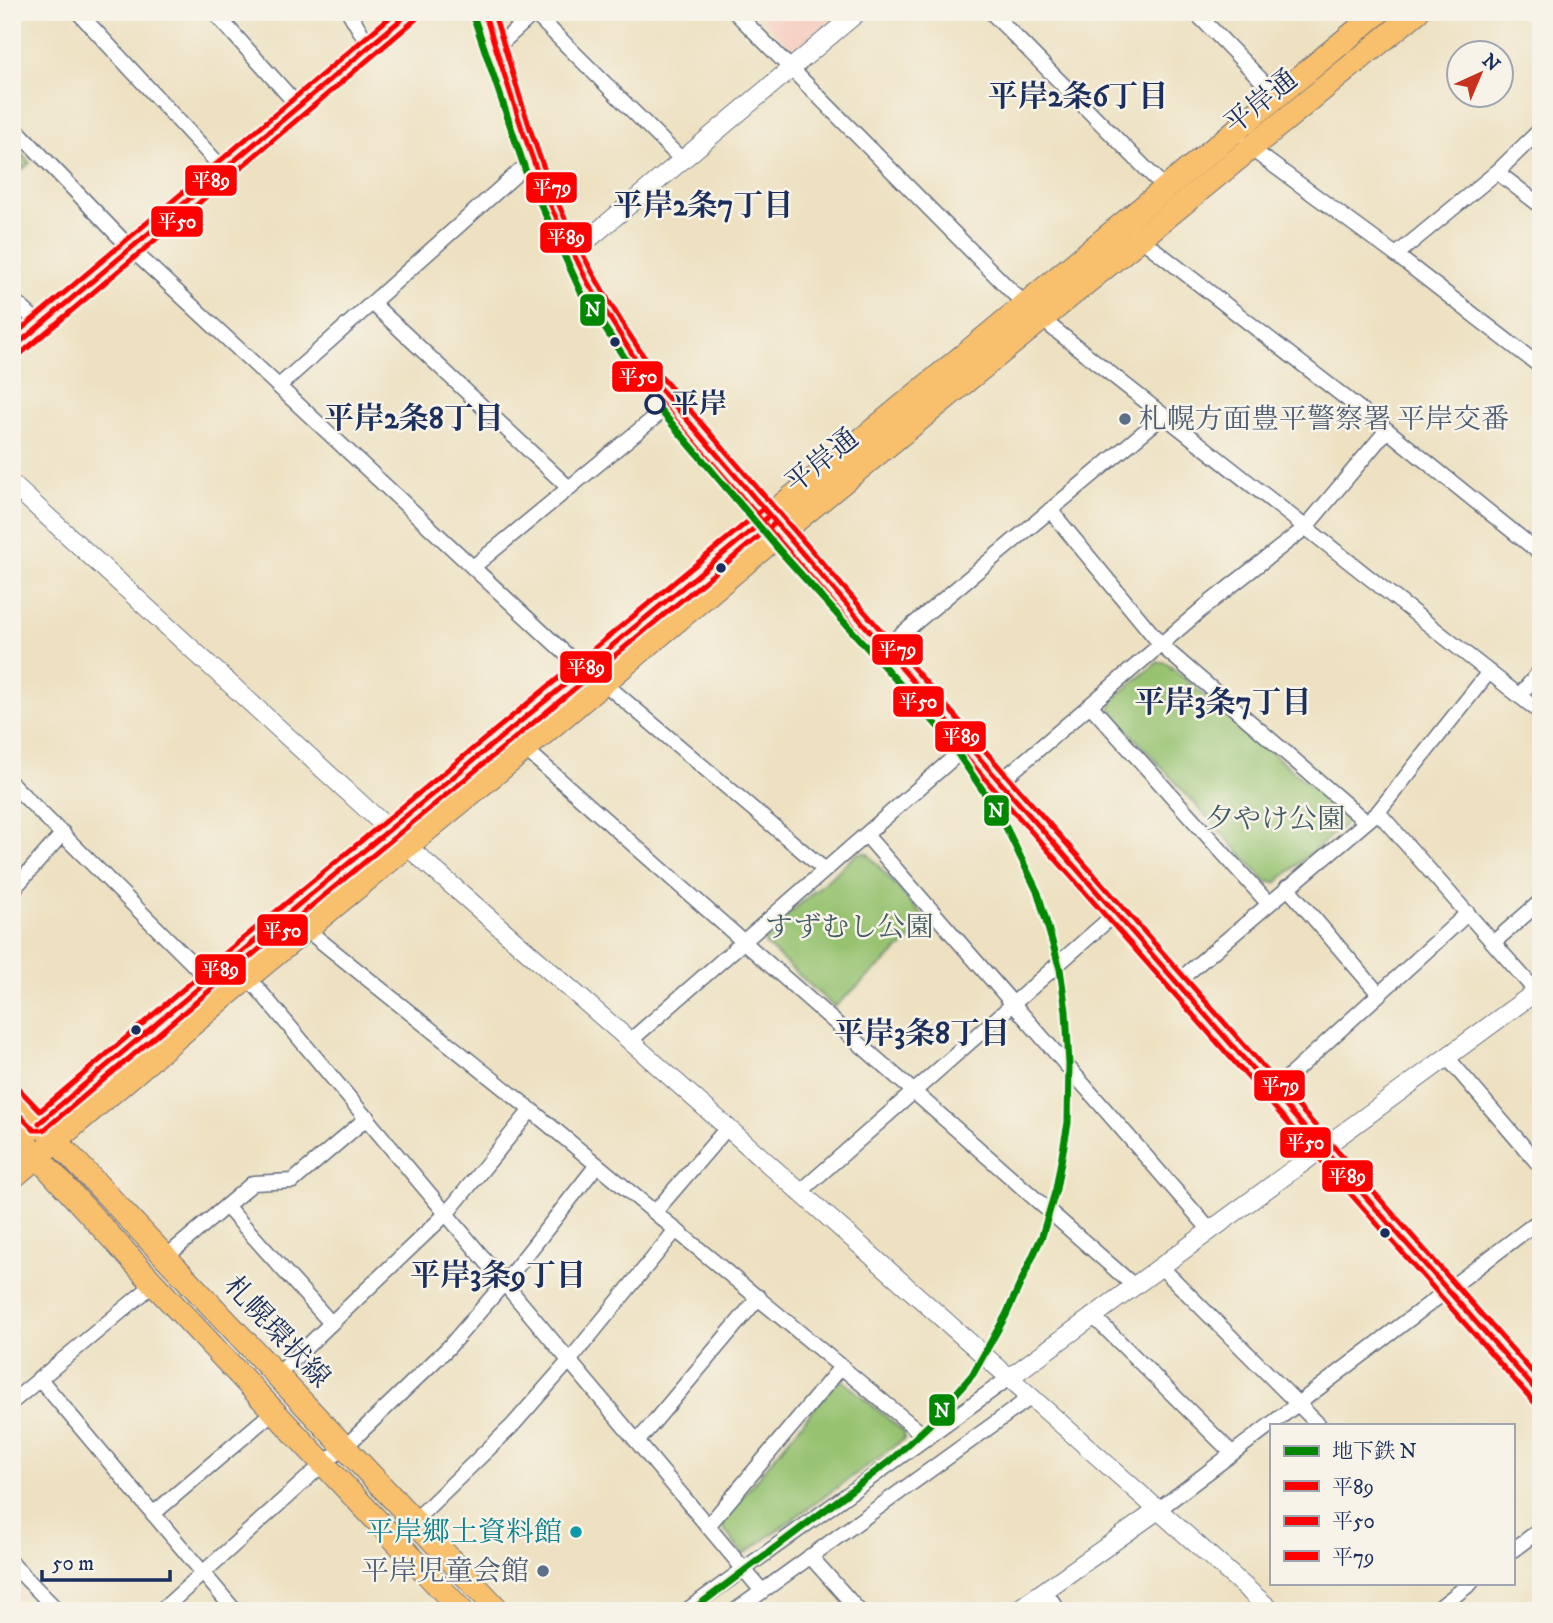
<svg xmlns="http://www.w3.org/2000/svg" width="1553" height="1623" font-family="'IM FELL DW Pica','Noto Serif JP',serif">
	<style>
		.built { fill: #f6d1c5 }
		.green { fill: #97c371; stroke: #597968; stroke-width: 2 }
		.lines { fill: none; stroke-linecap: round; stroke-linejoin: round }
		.minor-casing { stroke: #646d81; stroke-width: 17 }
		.tertiary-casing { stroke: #646d81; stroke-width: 20 }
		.primary-casing { stroke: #646d81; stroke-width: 25 }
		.trunk-casing { stroke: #646d81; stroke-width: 25 }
		.minor { stroke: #fff; stroke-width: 14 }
		.tertiary { stroke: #fff; stroke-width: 18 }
		.primary { stroke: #f8bf6c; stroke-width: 23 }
		.trunk { stroke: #f8bf6c; stroke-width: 23 }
		.bus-1-casing { stroke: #f7f3e8; stroke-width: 10 }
		.bus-2-casing { stroke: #f7f3e8; stroke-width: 10 }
		.bus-3-casing { stroke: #f7f3e8; stroke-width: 10 }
		.bus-1 { stroke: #f00; stroke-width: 5 }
		.bus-2 { stroke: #f00; stroke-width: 5 }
		.bus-3 { stroke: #f00; stroke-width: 5 }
		.metro-1-casing { stroke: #f7f3e8; stroke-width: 12 }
		.metro-1 { stroke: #080; stroke-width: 7 }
		.bus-dot { fill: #1b2f5e; stroke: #f7f3e8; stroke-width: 2.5 }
		.stop-dot { fill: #f7f3e8; stroke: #1b2f5e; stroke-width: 3.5 }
		.service-dot { fill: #5c6f8a; stroke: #f7f3e8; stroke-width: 2.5 }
		.culture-dot { fill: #0f9aa8; stroke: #f7f3e8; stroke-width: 2.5 }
		.labels { text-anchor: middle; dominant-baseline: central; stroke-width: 5; stroke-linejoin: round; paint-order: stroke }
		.street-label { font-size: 28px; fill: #1b2f5e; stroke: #f7f3e8 }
		.stop-label { font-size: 28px; font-weight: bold; fill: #1b2f5e; stroke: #f7f3e8; text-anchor: start }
		.service-label { font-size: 28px; fill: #4e5e75; stroke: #f7f3e8; text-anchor: start }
		.park-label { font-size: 28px; fill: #405b64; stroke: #f7f3e8 }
		.culture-label { font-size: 28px; fill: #0d838f; stroke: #f7f3e8; text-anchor: end }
		.neighbourhood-label { font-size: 30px; font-weight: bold; fill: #1b2f5e; stroke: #f7f3e8 }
		.line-badge { stroke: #f7f3e8; stroke-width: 2.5 }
		.badge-label { font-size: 19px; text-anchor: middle; font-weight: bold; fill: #fff }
	</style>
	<rect width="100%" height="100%" fill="#f7f3e8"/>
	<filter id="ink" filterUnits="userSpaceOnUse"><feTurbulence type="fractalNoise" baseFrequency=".0143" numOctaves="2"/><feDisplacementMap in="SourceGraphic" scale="14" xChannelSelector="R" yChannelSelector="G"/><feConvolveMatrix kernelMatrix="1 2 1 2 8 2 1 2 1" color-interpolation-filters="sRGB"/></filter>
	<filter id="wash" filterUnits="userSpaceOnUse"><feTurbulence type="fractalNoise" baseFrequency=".00686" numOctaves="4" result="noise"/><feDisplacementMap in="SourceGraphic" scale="28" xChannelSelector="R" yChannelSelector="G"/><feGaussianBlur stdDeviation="1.57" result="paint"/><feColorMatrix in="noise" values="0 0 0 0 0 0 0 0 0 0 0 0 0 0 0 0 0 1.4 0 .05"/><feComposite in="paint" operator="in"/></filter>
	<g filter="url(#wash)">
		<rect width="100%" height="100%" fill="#ede1c1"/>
		<polygon class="built" points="756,12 840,12 797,48 790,47"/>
		<g class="green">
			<polygon points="12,144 30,163 12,178"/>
			<polygon points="1158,662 1165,662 1346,816 1345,824 1276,883 1266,881 1110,711 1113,699"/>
			<polygon points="858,853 867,853 929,923 834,1007 765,944 764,936"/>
			<polygon points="842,1380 904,1432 904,1439 743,1555 724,1529 723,1520 835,1383"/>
		</g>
	</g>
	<g filter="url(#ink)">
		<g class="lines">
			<g class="minor-casing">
				<g id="minor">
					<polyline points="78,12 223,169"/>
					<polyline points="214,12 298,106"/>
					<polyline points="349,12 369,46"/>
					<polyline points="735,12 1013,293 1054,329 1541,713"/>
					<polyline points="991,12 1165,188"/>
					<polyline points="1195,12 1277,96"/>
					<polyline points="534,13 682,160"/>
					<polyline points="496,48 535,12"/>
					<polyline points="12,125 131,249 583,670 604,683 825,870"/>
					<polyline points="1247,144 1250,148 1396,255 1541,367"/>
					<polyline points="1497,172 1541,206"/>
					<polyline points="1136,233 1141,239 1387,430 1541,554"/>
					<polyline points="1396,255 1497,172 1541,129"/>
					<polyline points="12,299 41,325"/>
					<polyline points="372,303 569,488"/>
					<polyline points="279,386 532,160"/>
					<polyline points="1050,510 1162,646 1365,821"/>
					<polyline points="473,567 671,404"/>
					<polyline points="884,649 1163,416"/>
					<polyline points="1519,696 1541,670"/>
					<polyline points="1090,705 1268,903"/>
					<polyline points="525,749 1133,1285"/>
					<polyline points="1000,782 1208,604 1305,528 1387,430"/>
					<polyline points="12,784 212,983"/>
					<polyline points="1378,812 1541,997"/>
					<polyline points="866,835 1209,1229"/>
					<polyline points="1287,887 1379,994"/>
					<polyline points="12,891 63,833"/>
					<polyline points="307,930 531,1110 927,1438"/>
					<polyline points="1494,942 1541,901"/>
					<polyline points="243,971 762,1591"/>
					<polyline points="1177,982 1378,812 1489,672"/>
					<polyline points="630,1041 968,745"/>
					<polyline points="1446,1056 1541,1167"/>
					<polyline points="1272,1092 1468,913"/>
					<polyline points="799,1193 1116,913"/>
					<polyline points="226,1206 330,1322"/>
					<polyline points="655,1212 727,1128"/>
					<polyline points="166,1257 253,1183 293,1181 368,1117"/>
					<polyline points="1160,1266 1319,1425"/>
					<polyline points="1092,1315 1232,1453"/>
					<polyline points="277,1375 447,1213 531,1110"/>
					<polyline points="39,1378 235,1611"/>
					<polyline points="12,1402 154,1284"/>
					<polyline points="638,1441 759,1297"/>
					<polyline points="1158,1510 1541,1219"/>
					<polyline points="153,1514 274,1411"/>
					<polyline points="414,1521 512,1426 570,1360 676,1230"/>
					<polyline points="708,1526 842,1366"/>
					<polyline points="1513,1550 1541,1529"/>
					<polyline points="810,1556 859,1611"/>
					<polyline points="12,1564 58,1611"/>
					<polyline points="1044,1590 1059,1611"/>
					<polyline points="161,1611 324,1463 345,1447 448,1348 505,1282 597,1165"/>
					<polyline points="686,1611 1009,1378"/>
					<polyline points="735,1611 1031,1397"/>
					<polyline points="1435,1611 1471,1583"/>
				</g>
			</g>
			<g class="tertiary-casing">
				<g id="tertiary">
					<path d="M484 12C505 74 522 138 547 199 572 257 602 310 637 362L1000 782 1541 1396"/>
					<polyline points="572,253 858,12"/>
					<polyline points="12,349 410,12"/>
					<polyline points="12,484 408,847 630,1041 1272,1611"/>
					<polyline points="1009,1378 1541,988"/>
					<polyline points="1016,1611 1158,1510"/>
				</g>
			</g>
			<g class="primary-casing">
				<g id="primary">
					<polyline points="12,1094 499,1611"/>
					<polyline points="12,1129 154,1284 462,1611"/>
				</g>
			</g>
			<g class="trunk-casing">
				<g id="trunk">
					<polyline points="12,1145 234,958 1379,12"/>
					<polyline points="12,1178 224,997 525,749 782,532 1417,12"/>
				</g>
			</g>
			<use href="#minor" class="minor"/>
			<use href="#tertiary" class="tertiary"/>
			<use href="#primary" class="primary"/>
			<use href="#trunk" class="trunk"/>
			<g class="bus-1-casing">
				<g id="bus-1">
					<polyline points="484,12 522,129 547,199 588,283 637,362 1000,782 1541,1396"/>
					<polyline points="12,349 410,12"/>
					<polyline points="39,1123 234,958 769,516"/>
				</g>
			</g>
			<g class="bus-2-casing">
				<g id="bus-2">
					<polyline points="476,15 513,132 539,203 581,287 630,368 993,788 1534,1402"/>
					<polyline points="18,356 416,19"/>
					<polyline points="12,1107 34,1130 44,1130 240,965 775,523"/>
				</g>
			</g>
			<g class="bus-3-casing">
				<g id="bus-3">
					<path d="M493 12C514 74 530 137 555 196 579 253 610 306 644 357L1007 776 1541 1382"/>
					<polyline points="12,337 396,12"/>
					<polyline points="18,1088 40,1111 228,951 763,509"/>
				</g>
			</g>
			<use href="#bus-1" class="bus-1"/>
			<use href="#bus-2" class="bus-2"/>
			<use href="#bus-3" class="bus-3"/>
			<g class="metro-1-casing">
				<polyline id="metro-1" points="472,12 526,172 581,292 655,404 780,551 943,732 1001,817 1038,893 1060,969 1066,1011 1069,1064 1068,1123 1056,1189 1042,1236 1006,1315 973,1374 929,1425 890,1461 691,1611"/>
			</g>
			<use href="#metro-1" class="metro-1"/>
		</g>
	</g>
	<g class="bus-dot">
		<circle cx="615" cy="342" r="6"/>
		<circle cx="721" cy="568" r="6"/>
		<circle cx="136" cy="1030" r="6"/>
		<circle cx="1385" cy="1233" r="6"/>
	</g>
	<circle class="stop-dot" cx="655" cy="404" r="9"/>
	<g class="service-dot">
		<circle cx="1125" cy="419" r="7"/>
		<circle cx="543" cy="1571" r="7"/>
	</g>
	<circle class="culture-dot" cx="576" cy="1532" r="7"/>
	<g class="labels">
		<g class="street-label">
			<text transform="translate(1261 102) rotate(-39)">平岸通</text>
			<text transform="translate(822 461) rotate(-39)">平岸通</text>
			<text transform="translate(277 1332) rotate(47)">札幌環状線</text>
		</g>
		<g class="stop-label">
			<text x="671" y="404">平岸</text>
		</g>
		<g class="service-label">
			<text x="1139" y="419">札幌方面豊平警察署 平岸交番</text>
			<text x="529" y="1571" text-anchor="end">平岸児童会館</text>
		</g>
		<g class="park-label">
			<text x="1275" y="819">夕やけ公園</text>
			<text x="849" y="927">すずむし公園</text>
		</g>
		<g class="culture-label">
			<text x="562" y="1532">平岸郷土資料館</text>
		</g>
		<g class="neighbourhood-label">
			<text x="1078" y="97">平岸2条6丁目</text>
			<text x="703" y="206">平岸2条7丁目</text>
			<text x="414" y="419">平岸2条8丁目</text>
			<text x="1223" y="703">平岸3条7丁目</text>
			<text x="922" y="1034">平岸3条8丁目</text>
			<text x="498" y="1276">平岸3条9丁目</text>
		</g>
	</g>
	<g class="line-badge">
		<rect x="184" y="164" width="54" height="33" rx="7" fill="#f00"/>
		<rect x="525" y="171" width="53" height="33" rx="7" fill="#f00"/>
		<rect x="150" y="205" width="54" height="33" rx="7" fill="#f00"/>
		<rect x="539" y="221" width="54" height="33" rx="7" fill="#f00"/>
		<rect x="579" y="293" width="27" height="34" rx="7" fill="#080"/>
		<rect x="611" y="360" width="53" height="33" rx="7" fill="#f00"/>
		<rect x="871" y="633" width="53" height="33" rx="7" fill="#f00"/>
		<rect x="559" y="650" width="54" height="34" rx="7" fill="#f00"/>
		<rect x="892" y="685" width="53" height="33" rx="7" fill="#f00"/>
		<rect x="934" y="720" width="53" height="33" rx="7" fill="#f00"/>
		<rect x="983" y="794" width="27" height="33" rx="7" fill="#080"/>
		<rect x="256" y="913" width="53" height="34" rx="7" fill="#f00"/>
		<rect x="194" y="953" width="53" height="33" rx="7" fill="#f00"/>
		<rect x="1253" y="1069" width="53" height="33" rx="7" fill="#f00"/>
		<rect x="1279" y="1126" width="53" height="33" rx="7" fill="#f00"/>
		<rect x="1321" y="1159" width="53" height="34" rx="7" fill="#f00"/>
		<rect x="928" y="1393" width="28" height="34" rx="7" fill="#080"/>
	</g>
	<g class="badge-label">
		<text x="211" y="187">平89</text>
		<text x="552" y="194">平79</text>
		<text x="177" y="228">平50</text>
		<text x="566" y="244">平89</text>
		<text x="593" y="316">N</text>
		<text x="638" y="383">平50</text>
		<text x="897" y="656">平79</text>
		<text x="586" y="674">平89</text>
		<text x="918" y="708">平50</text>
		<text x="961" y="743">平89</text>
		<text x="996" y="817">N</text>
		<text x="282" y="937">平50</text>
		<text x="220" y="976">平89</text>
		<text x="1280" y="1092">平79</text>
		<text x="1305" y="1149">平50</text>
		<text x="1347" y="1183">平89</text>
		<text x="942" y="1417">N</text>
	</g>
	<rect width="1553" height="1623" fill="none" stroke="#f7f3e8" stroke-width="42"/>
	<rect x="1270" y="1424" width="245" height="161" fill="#f7f3e8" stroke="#9fa5b1" stroke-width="2"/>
	<rect x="1284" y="1446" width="35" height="10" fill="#008800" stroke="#9fa5b1" stroke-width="2"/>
	<text x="1332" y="1458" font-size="21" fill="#1b2f5e">地下鉄 N</text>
	<rect x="1284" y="1481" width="35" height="10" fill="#ff0000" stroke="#9fa5b1" stroke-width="2"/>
	<text x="1332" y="1494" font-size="21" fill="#1b2f5e">平89</text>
	<rect x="1284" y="1516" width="35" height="10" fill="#ff0000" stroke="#9fa5b1" stroke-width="2"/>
	<text x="1332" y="1528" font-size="21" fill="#1b2f5e">平50</text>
	<rect x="1284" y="1551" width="35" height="10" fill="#ff0000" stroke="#9fa5b1" stroke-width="2"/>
	<text x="1332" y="1564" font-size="21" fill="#1b2f5e">平79</text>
	<g transform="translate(1480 74) rotate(44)"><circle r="33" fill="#f7f3e8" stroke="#9fa5b1" stroke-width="2"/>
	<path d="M0-5L12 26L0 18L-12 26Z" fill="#c8321e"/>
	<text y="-10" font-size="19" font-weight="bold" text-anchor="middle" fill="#1b2f5e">N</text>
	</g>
	<path d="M42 1570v10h128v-10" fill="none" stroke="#1b2f5e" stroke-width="3.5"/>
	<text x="52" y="1570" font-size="21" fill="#1b2f5e" stroke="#f7f3e8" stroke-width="5" paint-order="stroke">50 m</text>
</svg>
